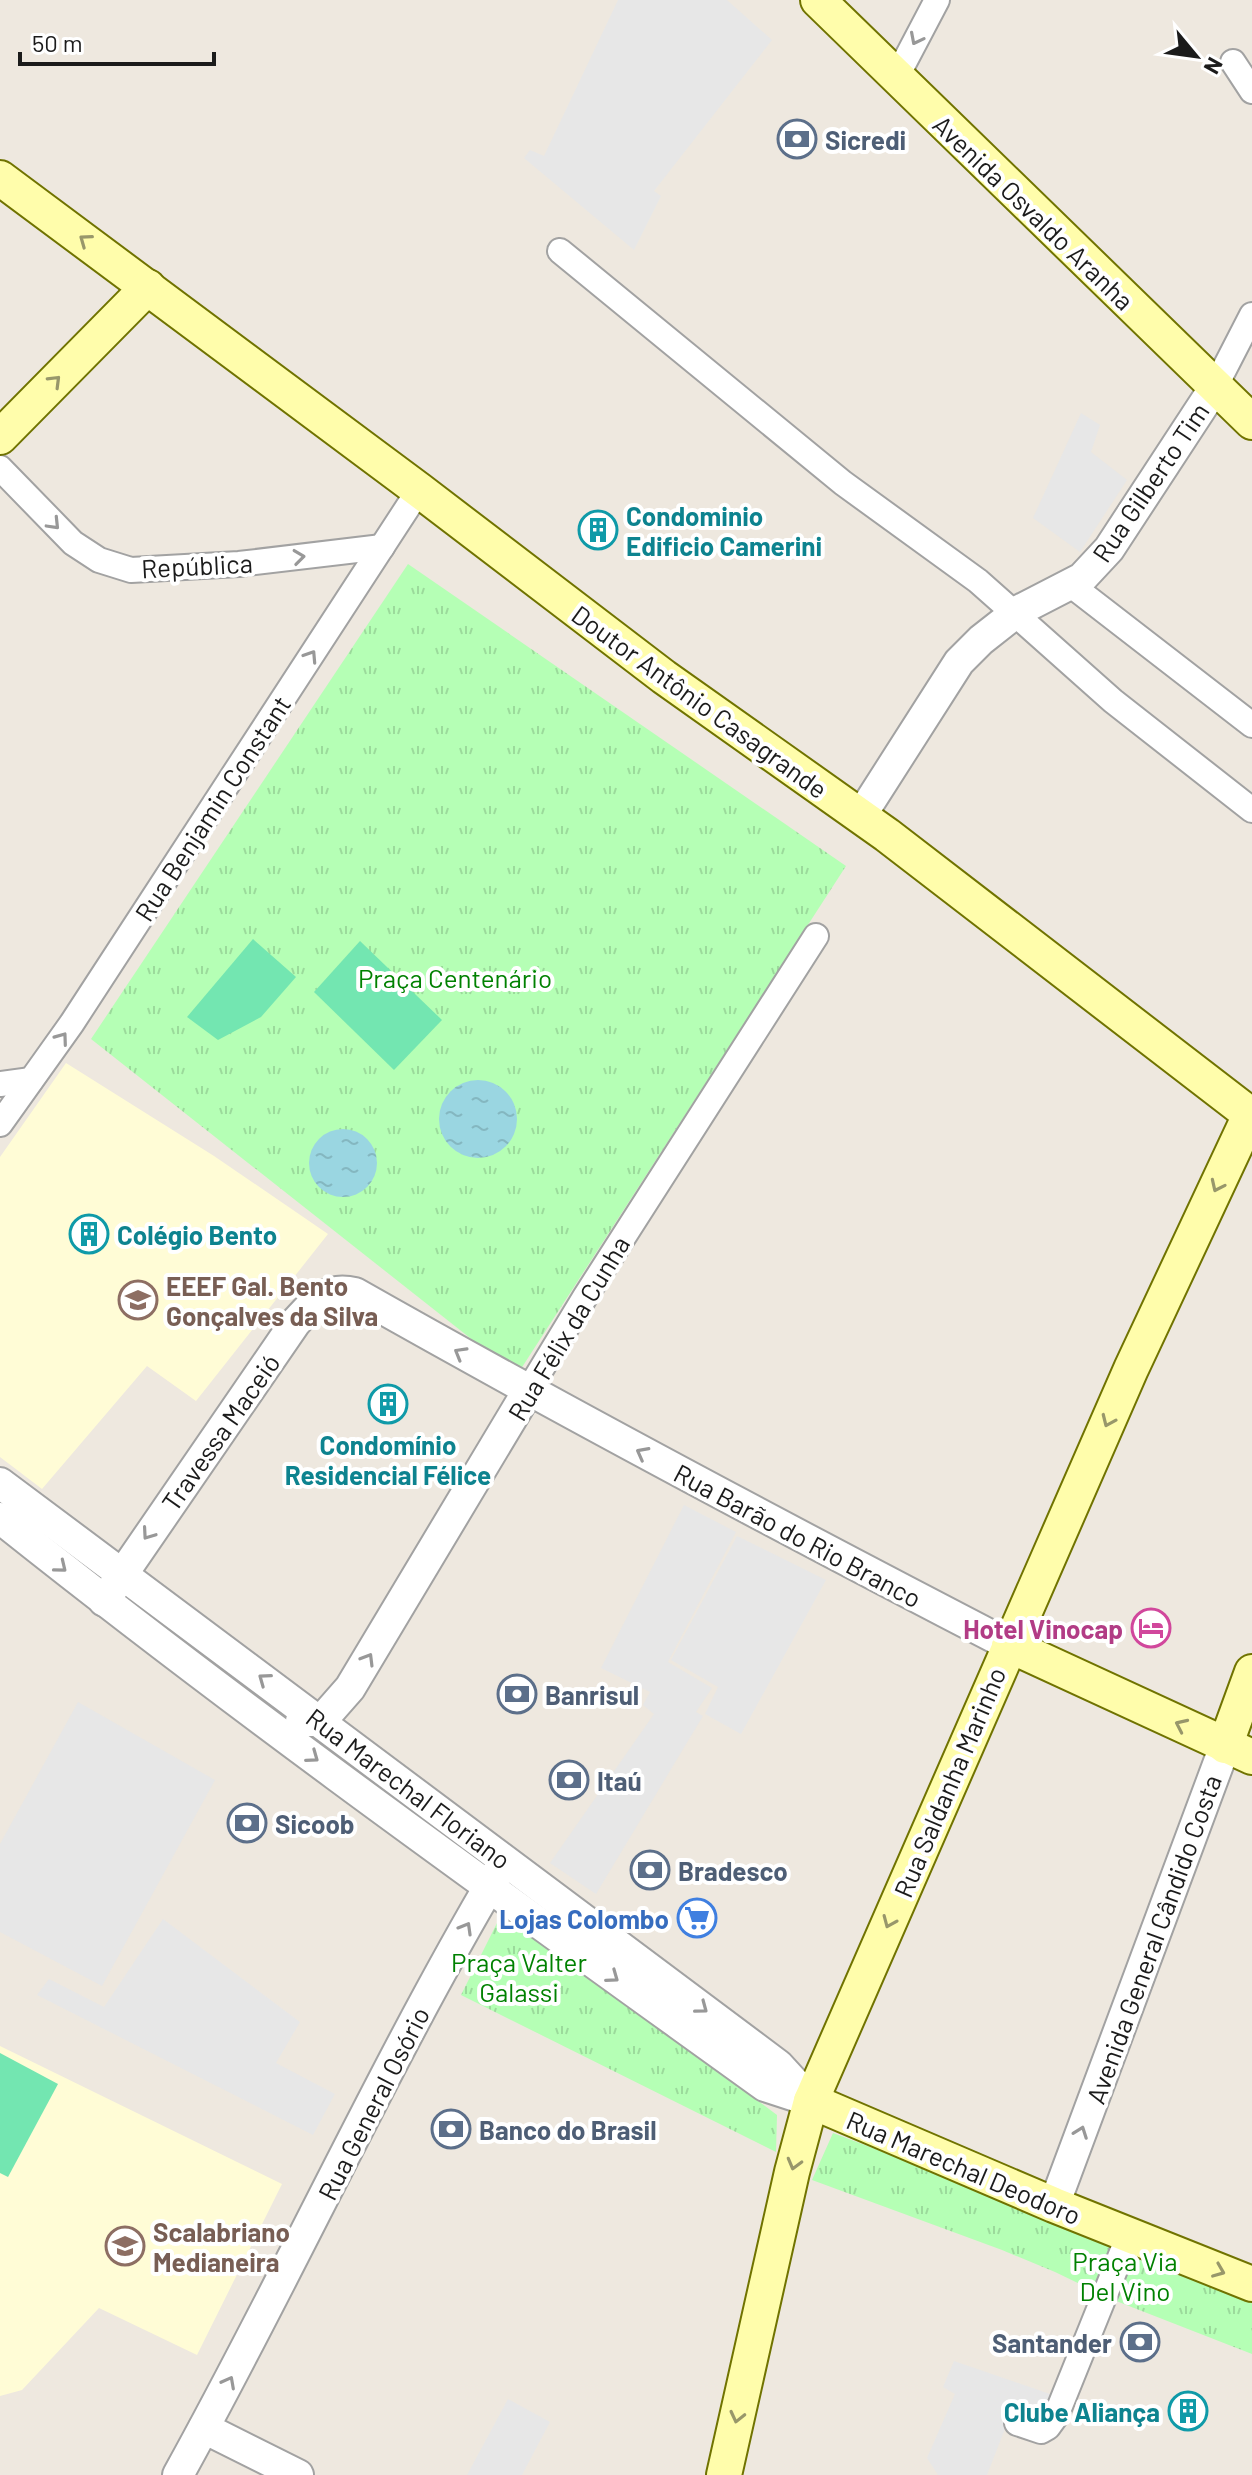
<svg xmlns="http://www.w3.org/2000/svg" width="1252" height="2475" font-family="Barlow,sans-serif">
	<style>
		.education { fill: #fffcd6 }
		.park { fill: url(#park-tufts) }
		.pitch { fill: #73e6b1 }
		.parking { fill: #e7e7e7 }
		.water { fill: url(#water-ripples) }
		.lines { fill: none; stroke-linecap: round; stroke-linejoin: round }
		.minor-casing { stroke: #a2a2a2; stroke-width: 28 }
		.tertiary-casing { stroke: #a2a2a2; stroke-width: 34 }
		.secondary-casing { stroke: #707300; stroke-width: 38 }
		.minor { stroke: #fff; stroke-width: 24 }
		.tertiary { stroke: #fff; stroke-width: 30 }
		.secondary { stroke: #fffdab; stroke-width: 34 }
		.oneway { stroke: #989898 }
		.oneway2 { stroke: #98976a }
		.labels { text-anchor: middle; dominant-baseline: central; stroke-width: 8; stroke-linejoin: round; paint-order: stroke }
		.service-label { font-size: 26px; font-weight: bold; fill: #4e5e75; stroke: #fff; text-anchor: start }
		.street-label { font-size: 26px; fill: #1b1b1b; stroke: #fff }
		.culture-label { font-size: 26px; font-weight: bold; fill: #0d838f; stroke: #fff; text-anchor: start }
		.park-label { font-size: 26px; fill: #008101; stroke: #fff }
		.education-label { font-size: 26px; font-weight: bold; fill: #785e54; stroke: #fff; text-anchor: start }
		.hotel-label { font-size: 26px; font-weight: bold; fill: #b23c85; stroke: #fff; text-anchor: end }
		.shop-label { font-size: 26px; font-weight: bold; fill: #366cbe; stroke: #fff; text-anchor: end }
	</style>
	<defs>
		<pattern id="park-tufts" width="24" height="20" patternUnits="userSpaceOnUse" patternTransform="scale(2)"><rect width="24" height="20" fill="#b5ffb5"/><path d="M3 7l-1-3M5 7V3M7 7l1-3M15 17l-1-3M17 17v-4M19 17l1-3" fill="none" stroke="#9bda9b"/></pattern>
		<pattern id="water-ripples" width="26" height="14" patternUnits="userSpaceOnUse" patternTransform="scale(2)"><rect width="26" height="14" fill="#9ad6e1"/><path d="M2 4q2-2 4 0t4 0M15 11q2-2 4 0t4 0" fill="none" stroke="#84b7c0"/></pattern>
	</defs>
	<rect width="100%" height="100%" fill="#eee8df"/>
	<g class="education">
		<polygon points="66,1063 214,1156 328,1234 196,1401 147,1366 42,1489 0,1457 0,1157"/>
		<polygon points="0,2046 282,2184 197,2355 99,2308 22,2390 0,2396"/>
	</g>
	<g class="park">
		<polygon points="408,564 846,866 517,1375 91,1039"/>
		<polygon points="503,1911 777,2115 776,2152 461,1995"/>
		<polygon points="833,2133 1040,2211 1252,2295 1252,2354 1111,2299 1055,2272 1002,2250 812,2180"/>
	</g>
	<g class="pitch">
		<polygon points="253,939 296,977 261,1017 218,1040 187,1017"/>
		<polygon points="360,941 442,1020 394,1070 314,992"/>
		<polygon points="0,2053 58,2084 8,2177 0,2173"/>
	</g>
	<g class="parking">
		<polygon points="618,0 727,0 772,40 654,191 661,196 634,250 524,158 530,150 544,156"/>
		<polygon points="1081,413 1100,425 1091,452 1127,480 1080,552 1033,518"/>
		<polygon points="684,1505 736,1532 668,1662 712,1688 696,1712 703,1716 596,1894 550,1863 654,1714 643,1705 650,1692 601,1668"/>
		<polygon points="737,1536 826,1580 741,1734 705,1714 718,1687 671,1660"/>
		<polygon points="78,1702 215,1780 102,1986 0,1932 0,1844"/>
		<polygon points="163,1919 300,2022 276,2063 335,2094 313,2135 37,1995 49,1979 104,2007"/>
		<polygon points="954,2361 1050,2394 1036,2427 1010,2416 987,2475 938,2475 927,2458 955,2394 943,2387"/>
		<polygon points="508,2399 550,2422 522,2475 467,2475"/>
	</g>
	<g class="water">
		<circle cx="478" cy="1119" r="39"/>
		<circle cx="343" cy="1163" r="34"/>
	</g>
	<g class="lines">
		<g class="minor-casing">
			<g id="minor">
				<polyline points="1233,62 1252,91"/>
				<polyline points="896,78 937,0"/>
				<polyline points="560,251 843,483 978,581 1113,701 1252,810"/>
				<polyline points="1215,387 1252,315"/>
				<polyline points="0,468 73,543 99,560 131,570 239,564 382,547"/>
				<polyline points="1071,585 1252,725"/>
				<polyline points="0,1084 31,1080"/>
				<polyline points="0,1124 72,1023 419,490"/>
				<polyline points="528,1391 585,1297 816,936"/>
				<polyline points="1017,2423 1041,2431 1048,2427 1056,2416 1129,2235"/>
			</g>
		</g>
		<g class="tertiary-casing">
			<g id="tertiary">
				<polyline points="860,817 959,662 981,640 1018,611 1082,578 1109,549 1215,387"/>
				<polyline points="0,1483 778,2065 811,2101"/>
				<path d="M0 1518C248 1716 507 1900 765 2086L811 2101"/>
				<path d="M104 1601 295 1323C314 1303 325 1286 355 1293 570 1415 789 1531 1009 1645"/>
				<polyline points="301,1721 321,1721 350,1688 528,1391"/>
				<polyline points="1054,2205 1225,1746"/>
				<polyline points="204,2428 298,2475"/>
				<path d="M178 2475C289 2275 383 2066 499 1870"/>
			</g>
		</g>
		<g class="secondary-casing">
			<g id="secondary">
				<polyline points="818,0 1252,422"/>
				<polyline points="0,178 419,490 664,677 887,835 1252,1116"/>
				<polyline points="0,437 148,287"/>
				<polyline points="1009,1645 1252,1757"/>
				<polyline points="1225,1746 1252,1672"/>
				<polyline points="811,2101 1054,2205 1252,2284"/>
				<polyline points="724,2475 792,2172 811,2101 1131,1369 1250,1115"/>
			</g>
		</g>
		<use href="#minor" class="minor"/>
		<use href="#tertiary" class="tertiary"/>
		<use href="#secondary" class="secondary"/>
	</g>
	<defs><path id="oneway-chevron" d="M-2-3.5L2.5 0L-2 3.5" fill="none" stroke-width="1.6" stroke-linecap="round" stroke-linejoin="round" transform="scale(2)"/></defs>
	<g class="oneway">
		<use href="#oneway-chevron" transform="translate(916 39) rotate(117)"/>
		<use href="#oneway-chevron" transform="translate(54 524) rotate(46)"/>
		<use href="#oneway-chevron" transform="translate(299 557) rotate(-7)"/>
		<use href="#oneway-chevron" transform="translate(311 656) rotate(-57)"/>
		<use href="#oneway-chevron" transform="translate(62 1038) rotate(-54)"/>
		<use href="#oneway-chevron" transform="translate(460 1353) rotate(-150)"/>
		<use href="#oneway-chevron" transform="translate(642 1453) rotate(-152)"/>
		<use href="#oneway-chevron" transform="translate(148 1534) rotate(125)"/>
		<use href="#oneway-chevron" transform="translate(61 1567) rotate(39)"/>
		<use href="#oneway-chevron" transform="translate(368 1659) rotate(-59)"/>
		<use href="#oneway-chevron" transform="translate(264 1679) rotate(-144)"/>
		<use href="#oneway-chevron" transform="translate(313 1757) rotate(36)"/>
		<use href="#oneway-chevron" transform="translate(466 1928) rotate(-60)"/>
		<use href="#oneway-chevron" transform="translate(613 1977) rotate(36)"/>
		<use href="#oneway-chevron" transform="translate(702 2008) rotate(37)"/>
		<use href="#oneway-chevron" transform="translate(1081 2132) rotate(-70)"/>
		<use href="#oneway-chevron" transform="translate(229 2382) rotate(-62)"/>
	</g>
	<g class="oneway2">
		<use href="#oneway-chevron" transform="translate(85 240) rotate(-144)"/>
		<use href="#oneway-chevron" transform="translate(55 381) rotate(-45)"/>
		<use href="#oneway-chevron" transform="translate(1217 1186) rotate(115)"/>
		<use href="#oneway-chevron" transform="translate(1108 1421) rotate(114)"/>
		<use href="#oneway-chevron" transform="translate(1181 1725) rotate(-155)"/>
		<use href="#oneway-chevron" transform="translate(889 1922) rotate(113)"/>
		<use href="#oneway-chevron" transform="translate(794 2164) rotate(105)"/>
		<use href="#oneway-chevron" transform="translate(1219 2271) rotate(22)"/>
		<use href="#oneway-chevron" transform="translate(737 2417) rotate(103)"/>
	</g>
	<defs>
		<g id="bank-ring" transform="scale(2)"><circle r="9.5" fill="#fff" stroke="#5c6f8a" stroke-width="1.5"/><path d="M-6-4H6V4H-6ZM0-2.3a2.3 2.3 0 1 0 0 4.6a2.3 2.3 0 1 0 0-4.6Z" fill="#5c6f8a"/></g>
		<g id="building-ring" transform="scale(2)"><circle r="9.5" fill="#fff" stroke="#0f9aa8" stroke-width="1.5"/><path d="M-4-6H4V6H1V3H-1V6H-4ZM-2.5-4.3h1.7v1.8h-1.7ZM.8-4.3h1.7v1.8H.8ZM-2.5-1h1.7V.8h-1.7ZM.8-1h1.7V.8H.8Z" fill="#0f9aa8"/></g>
		<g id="school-ring" transform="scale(2)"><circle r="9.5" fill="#fff" stroke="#8d6e63" stroke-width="1.5"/><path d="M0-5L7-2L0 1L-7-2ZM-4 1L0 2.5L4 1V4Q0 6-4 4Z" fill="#8d6e63"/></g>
		<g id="hotel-ring" transform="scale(2)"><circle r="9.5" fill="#fff" stroke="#d1479c" stroke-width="1.5"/><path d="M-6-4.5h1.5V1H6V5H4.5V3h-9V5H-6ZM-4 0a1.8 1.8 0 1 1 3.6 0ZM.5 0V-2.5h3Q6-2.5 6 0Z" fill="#d1479c"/></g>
		<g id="supermarket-ring" transform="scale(2)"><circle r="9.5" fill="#fff" stroke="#3f7fe0" stroke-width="1.5"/><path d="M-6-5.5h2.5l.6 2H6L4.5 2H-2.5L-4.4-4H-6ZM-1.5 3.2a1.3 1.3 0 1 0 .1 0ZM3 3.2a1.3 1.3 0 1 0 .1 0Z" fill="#3f7fe0"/></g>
	</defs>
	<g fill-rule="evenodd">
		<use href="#bank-ring" x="797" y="139"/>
		<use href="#building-ring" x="598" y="530"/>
		<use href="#building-ring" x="89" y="1234"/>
		<use href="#school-ring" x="138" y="1300"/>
		<use href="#building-ring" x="388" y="1404"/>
		<use href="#hotel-ring" x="1151" y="1628"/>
		<use href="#bank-ring" x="517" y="1694"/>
		<use href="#bank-ring" x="569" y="1780"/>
		<use href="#bank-ring" x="247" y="1823"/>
		<use href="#bank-ring" x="650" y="1870"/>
		<use href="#supermarket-ring" x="697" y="1918"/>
		<use href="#bank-ring" x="451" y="2129"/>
		<use href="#school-ring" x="125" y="2246"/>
		<use href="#bank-ring" x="1140" y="2342"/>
		<use href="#building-ring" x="1188" y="2411"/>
	</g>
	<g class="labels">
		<g class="service-label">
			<text x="825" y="139">Sicredi</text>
			<text x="545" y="1694">Banrisul</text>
			<text x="597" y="1780">Itaú</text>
			<text x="275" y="1823">Sicoob</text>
			<text x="678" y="1870">Bradesco</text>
			<text x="479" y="2129">Banco do Brasil</text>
			<text x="1112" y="2342" text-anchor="end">Santander</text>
		</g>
		<g class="street-label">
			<text transform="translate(1034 212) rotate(44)">Avenida Osvaldo Aranha</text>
			<text transform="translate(1150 482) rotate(-56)">Rua Gilberto Tim</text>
			<text transform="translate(197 565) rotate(-3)">República</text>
			<text transform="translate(700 701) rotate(36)">Doutor Antônio Casagrande</text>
			<text transform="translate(212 808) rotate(-57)">Rua Benjamin Constant</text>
			<text transform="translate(568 1328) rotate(-59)">Rua Félix da Cunha</text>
			<text transform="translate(220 1432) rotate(-55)">Travessa Maceió</text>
			<text transform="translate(798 1535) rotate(28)">Rua Barão do Rio Branco</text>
			<text transform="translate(949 1782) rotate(-67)">Rua Saldanha Marinho</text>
			<text transform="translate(409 1788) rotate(37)">Rua Marechal Floriano</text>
			<text transform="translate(1153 1939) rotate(-70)">Avenida General Cândido Costa</text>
			<text transform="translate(373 2103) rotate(-63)">Rua General Osório</text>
			<text transform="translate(964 2167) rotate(23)">Rua Marechal Deodoro</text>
		</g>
		<g class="culture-label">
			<text x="626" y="515">Condominio<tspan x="626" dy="30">Edificio Camerini</tspan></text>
			<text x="117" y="1234">Colégio Bento</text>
			<text x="388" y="1444" text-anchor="middle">Condomínio<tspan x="388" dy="30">Residencial Félice</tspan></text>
			<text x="1160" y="2411" text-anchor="end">Clube Aliança</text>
		</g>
		<g class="park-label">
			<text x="455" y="977">Praça Centenário</text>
			<text x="519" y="1961">Praça Valter<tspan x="519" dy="30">Galassi</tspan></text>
			<text x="1125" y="2260">Praça Via<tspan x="1125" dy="30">Del Vino</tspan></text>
		</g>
		<g class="education-label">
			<text x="166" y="1285">EEEF Gal. Bento<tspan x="166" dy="30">Gonçalves da Silva</tspan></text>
			<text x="153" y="2231">Scalabriano<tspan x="153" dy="30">Medianeira</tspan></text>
		</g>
		<g class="hotel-label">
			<text x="1123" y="1628">Hotel Vinocap</text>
		</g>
		<g class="shop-label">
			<text x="669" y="1918">Lojas Colombo</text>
		</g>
	</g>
	<g transform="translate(1196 56) rotate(119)" stroke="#ffffff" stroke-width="6" paint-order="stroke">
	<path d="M0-6L14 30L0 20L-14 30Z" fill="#1b1b1b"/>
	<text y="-12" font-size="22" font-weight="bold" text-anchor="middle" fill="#1b1b1b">N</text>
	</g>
	<path d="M20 52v12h194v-12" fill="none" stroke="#1b1b1b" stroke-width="4"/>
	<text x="32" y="52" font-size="24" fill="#1b1b1b" stroke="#ffffff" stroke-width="6" paint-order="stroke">50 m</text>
</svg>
